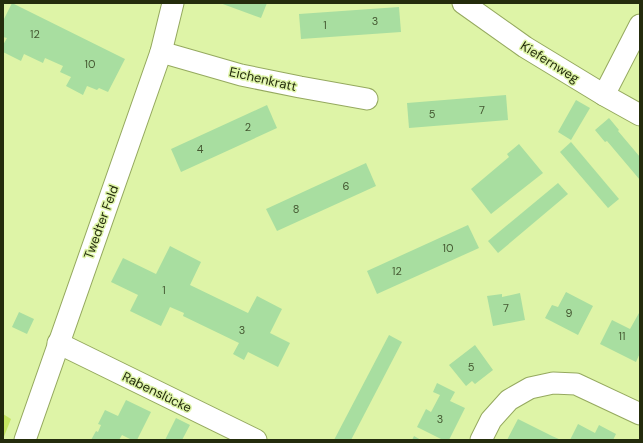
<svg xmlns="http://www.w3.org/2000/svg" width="643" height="443" font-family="'DM Sans',sans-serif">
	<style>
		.green { fill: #c6e663 }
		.building { fill: #a8dea0 }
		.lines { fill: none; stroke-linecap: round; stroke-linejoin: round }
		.street-casing { stroke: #95a95f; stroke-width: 23 }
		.street { stroke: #fff; stroke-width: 21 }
		.labels { text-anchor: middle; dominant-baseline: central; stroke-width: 3; stroke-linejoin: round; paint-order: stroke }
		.number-label { font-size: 11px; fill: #455832 }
		.street-label { font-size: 13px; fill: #242c0d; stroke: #def4a7 }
	</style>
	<rect width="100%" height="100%" fill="#def4a7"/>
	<polygon class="green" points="3,414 11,419 3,439"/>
	<g class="building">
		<polygon points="12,3 125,59 108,92 99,88 97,90 87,86 83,95 66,86 71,77 60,72 63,66 45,58 43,63 24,54 21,61 3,52 3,45 7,38 3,37 3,21"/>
		<polygon points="220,3 267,3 261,18"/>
		<polygon points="399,7 401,32 301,39 299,14"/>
		<polygon points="506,95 508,120 409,128 407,103"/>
		<polygon points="576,100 590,108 571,140 558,132"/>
		<polygon points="267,105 277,128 181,172 171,149"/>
		<polygon points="609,118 619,130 618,131 640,157 640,180 607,141 605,142 595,130"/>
		<polygon points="571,142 619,199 608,208 560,152"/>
		<polygon points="519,144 543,173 491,214 471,189 509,157 507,154"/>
		<polygon points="366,163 376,186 277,231 266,209"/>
		<polygon points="558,183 568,194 498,253 488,241"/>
		<polygon points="468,225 479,248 377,294 367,271"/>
		<polygon points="170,246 201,262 190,285 248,313 257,296 282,309 270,333 290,343 278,367 248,352 244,360 233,354 239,343 183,316 184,313 170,307 161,326 130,311 138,295 111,282 123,258 156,274"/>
		<polygon points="566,292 593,306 578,335 545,318 552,305 558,307"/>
		<polygon points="520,293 525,320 493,326 487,296 502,294 502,297"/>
		<polygon points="19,312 34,319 27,334 12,327"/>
		<polygon points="639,313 640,313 640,353 636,362 600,344 612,320 630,329"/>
		<polygon points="389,335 402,342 351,440 334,440"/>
		<polygon points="475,345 493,370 475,384 472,381 466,386 449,365"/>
		<polygon points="437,383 455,392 450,401 465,408 449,440 443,440 417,427 426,409 431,412 440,395 433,392"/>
		<polygon points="126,400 151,412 137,440 132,440 122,435 119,440 91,440 96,431 98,432 101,425 98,424 105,410 118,416"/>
		<polygon points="176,418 190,425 182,440 165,440"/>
		<polygon points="518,419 552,436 561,440 507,440"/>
		<polygon points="578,424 595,433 599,425 616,434 613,440 570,440"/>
		<polygon points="414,436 421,440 412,440"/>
	</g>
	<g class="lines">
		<g class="street-casing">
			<g id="street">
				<polyline points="463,3 525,47 604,95 640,115"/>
				<polyline points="161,52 241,75 300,87 367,99"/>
				<polyline points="604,95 640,25"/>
				<polyline points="58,343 256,440"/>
				<polyline points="25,440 161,52 173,3"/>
				<polyline points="481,440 491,420 509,400 530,388 553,383 576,384 640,414"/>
			</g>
		</g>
		<use href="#street" class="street"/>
	</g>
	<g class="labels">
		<g class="number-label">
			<text x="375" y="21">3</text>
			<text x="325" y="25">1</text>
			<text x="35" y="34">12</text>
			<text x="90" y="64">10</text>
			<text x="482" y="110">7</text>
			<text x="432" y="114">5</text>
			<text x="248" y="127">2</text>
			<text x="200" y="149">4</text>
			<text x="346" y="186">6</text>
			<text x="296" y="209">8</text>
			<text x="448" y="248">10</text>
			<text x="397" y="271">12</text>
			<text x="164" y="290">1</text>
			<text x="506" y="308">7</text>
			<text x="569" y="313">9</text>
			<text x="242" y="330">3</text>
			<text x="622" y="336">11</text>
			<text x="471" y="367">5</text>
			<text x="440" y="419">3</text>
		</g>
		<g class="street-label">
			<text transform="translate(550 62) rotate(32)">Kiefernweg</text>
			<text transform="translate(263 79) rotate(13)">Eichenkratt</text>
			<text transform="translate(101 222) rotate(-70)">Twedter Feld</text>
			<text transform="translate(157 392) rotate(26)">Rabenslücke</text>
		</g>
	</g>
	<rect width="643" height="443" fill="none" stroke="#242c0d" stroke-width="8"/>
</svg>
